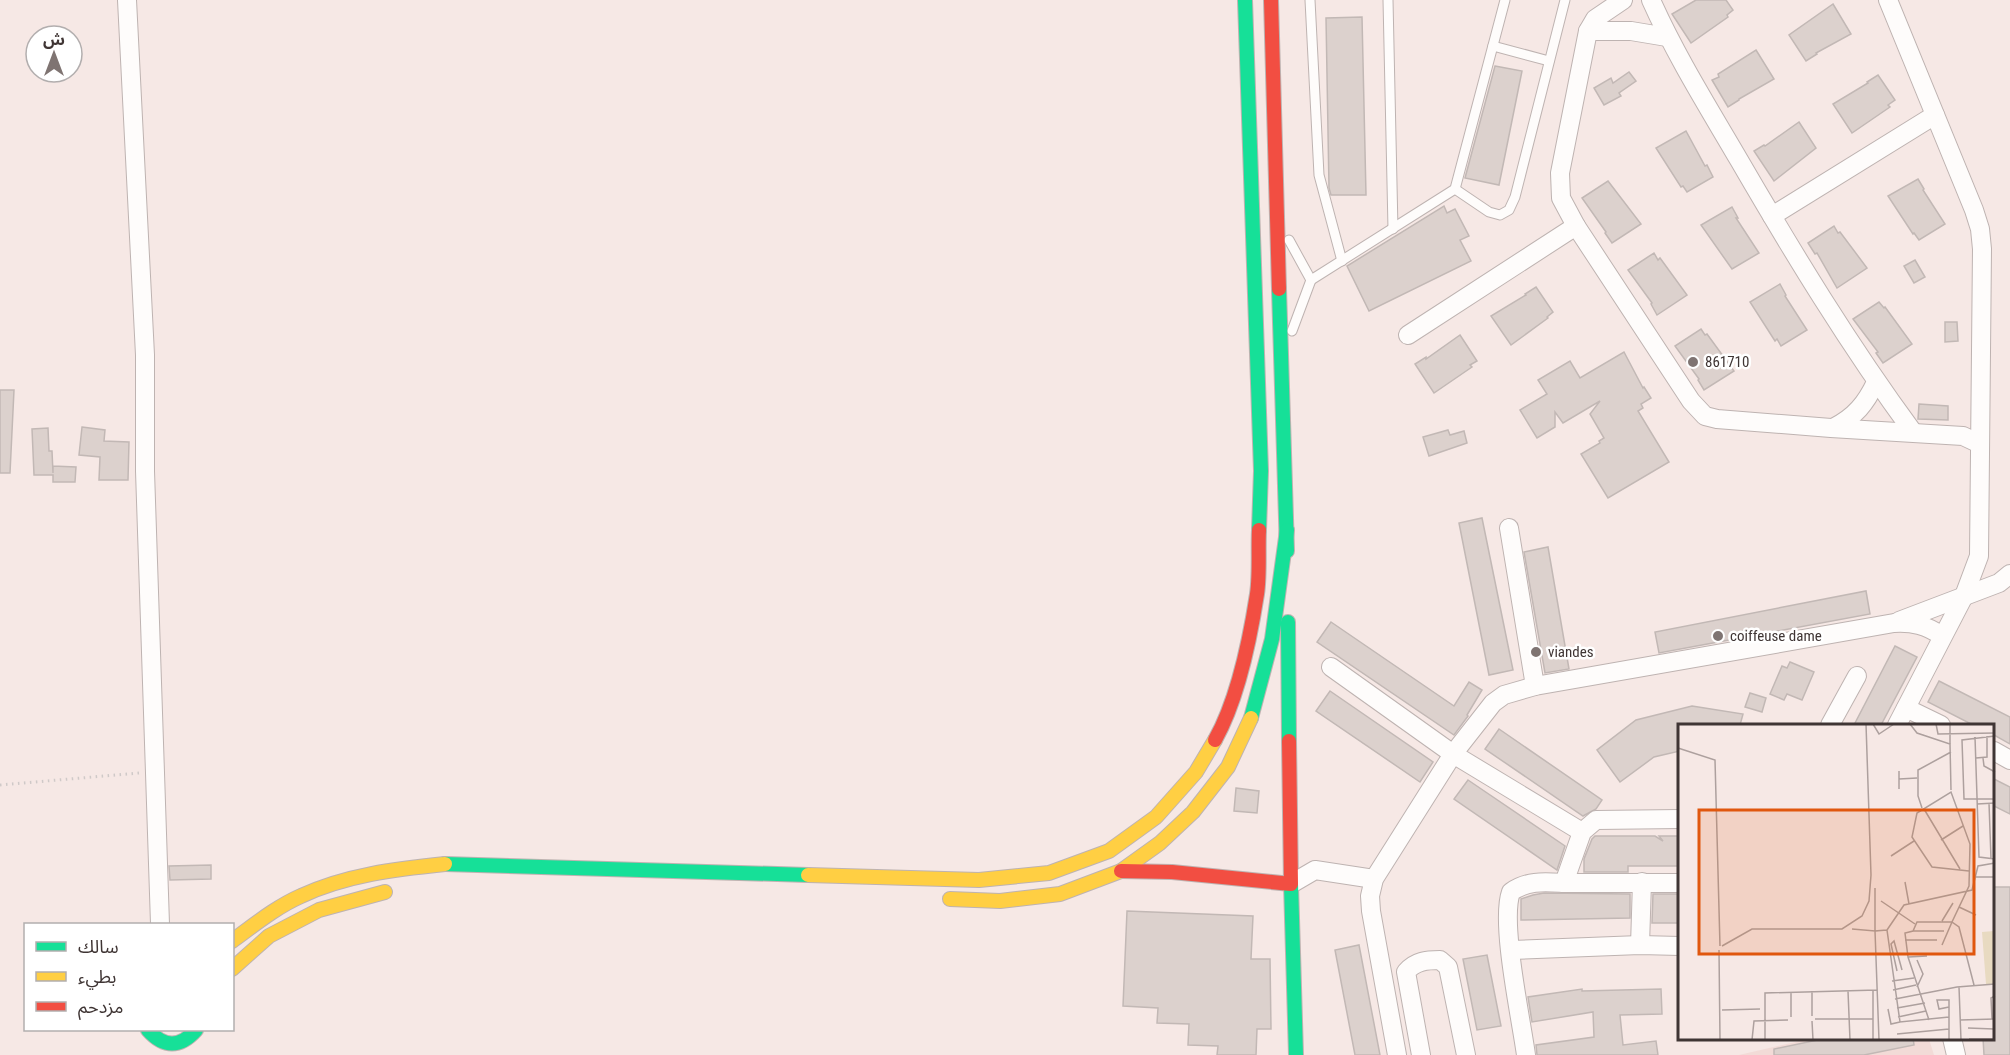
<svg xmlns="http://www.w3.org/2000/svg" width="2010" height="1055" font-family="'Roboto Condensed','Noto Sans Arabic',sans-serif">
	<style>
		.built { fill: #f2dbd7 }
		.building { fill: #dcd1cd; stroke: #c2b8b5; stroke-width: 1.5 }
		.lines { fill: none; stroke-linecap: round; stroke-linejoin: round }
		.lane-casing { stroke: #beb3b1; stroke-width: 11 }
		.street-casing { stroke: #beb3b1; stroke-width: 20 }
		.fast-casing { stroke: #beb3b1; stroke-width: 16 }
		.slow-casing { stroke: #beb3b1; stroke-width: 16 }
		.jam-casing { stroke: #beb3b1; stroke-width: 16 }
		.path { stroke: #cfc9c8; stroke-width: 3; stroke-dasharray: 1.5 4.5; stroke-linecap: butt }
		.lane { stroke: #fefcfb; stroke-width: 9 }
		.street { stroke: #fefcfb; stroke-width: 18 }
		.fast { stroke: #16e098; stroke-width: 14 }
		.slow { stroke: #ffcf43; stroke-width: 14 }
		.jam { stroke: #f24e42; stroke-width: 14 }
		.poi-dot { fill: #7f7472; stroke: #fff; stroke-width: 2 }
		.labels { text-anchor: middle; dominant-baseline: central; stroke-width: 5; stroke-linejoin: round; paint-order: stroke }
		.poi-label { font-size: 15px; fill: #3f3534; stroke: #fff; text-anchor: start }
		.inset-road { fill: none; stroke: #ada09e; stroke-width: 1.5 }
		.view { fill: #e0570e; fill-opacity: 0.15; stroke: #e0570e; stroke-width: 3 }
		.inset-edge { fill: none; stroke: #3f3534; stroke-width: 3 }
	</style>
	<rect width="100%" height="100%" fill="#f6e8e5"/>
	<polygon class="built" points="1813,1038 1929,1039 1934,1055 1739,1055"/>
	<g class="building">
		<polygon points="1696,0 1726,0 1733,10 1727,15 1728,17 1691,43 1672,14"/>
		<polygon points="1833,4 1851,34 1816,53 1817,54 1806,61 1789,35"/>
		<polygon points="1362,17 1366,195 1331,195 1329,188 1326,18"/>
		<polygon points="1756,50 1774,79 1739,99 1739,100 1728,107 1712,80 1719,77 1718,74"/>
		<polygon points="1495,66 1522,71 1499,185 1465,178"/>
		<polygon points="1629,72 1636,81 1619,93 1621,96 1604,105 1594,88 1611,78 1613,83"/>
		<polygon points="1878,75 1895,100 1888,105 1890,107 1852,133 1833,104 1868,83 1867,82"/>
		<polygon points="1799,122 1816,148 1774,181 1754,151 1764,145 1765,146"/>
		<polygon points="1686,131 1705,166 1707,165 1713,177 1687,192 1683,186 1681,187 1656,148"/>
		<polygon points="1918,179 1924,189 1923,190 1945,224 1919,240 1914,233 1913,234 1888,196"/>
		<polygon points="1608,181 1641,224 1612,243 1605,233 1606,232 1582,198"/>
		<polygon points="1444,206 1447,213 1455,209 1469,236 1460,240 1471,261 1369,311 1347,266"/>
		<polygon points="1732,207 1738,218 1736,218 1759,253 1732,269 1701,225"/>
		<polygon points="1834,226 1838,233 1840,232 1867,268 1837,288 1817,253 1815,254 1808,243"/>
		<polygon points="1654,253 1658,260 1660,258 1687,295 1657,315 1651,304 1652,303 1628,270"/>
		<polygon points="1915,260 1925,277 1914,283 1904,266"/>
		<polygon points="1780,284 1786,295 1785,296 1807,330 1781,346 1777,339 1775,341 1750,302"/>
		<polygon points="1536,287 1553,312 1547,317 1548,318 1511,345 1491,316 1526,295 1525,294"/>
		<polygon points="1879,302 1884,308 1885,307 1912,344 1883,363 1876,353 1878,352 1853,319"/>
		<polygon points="1945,322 1957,322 1958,341 1945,342"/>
		<polygon points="1701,329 1705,335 1707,334 1734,371 1704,390 1698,380 1699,379 1675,346"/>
		<polygon points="1460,335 1477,361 1470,365 1472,367 1434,393 1415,364 1426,357 1426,359"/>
		<polygon points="1624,352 1643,388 1644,387 1651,398 1641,404 1643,408 1638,411 1669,462 1608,498 1581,454 1600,443 1599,441 1604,438 1590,414 1600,401 1563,423 1555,412 1555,427 1537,438 1520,410 1547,394 1538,380 1570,361 1580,378"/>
		<polygon points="0,390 14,390 10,473 0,473"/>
		<polygon points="1919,404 1948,406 1948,420 1918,419"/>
		<polygon points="82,427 105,430 104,441 129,442 128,480 99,480 100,457 79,455"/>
		<polygon points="48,428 49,451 52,451 53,473 53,466 76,467 75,482 53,482 53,475 34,475 32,429"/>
		<polygon points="1448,430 1450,435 1464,431 1467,443 1429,456 1423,437"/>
		<polygon points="1482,518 1513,670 1489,675 1459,523"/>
		<polygon points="1548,547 1569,669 1545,673 1524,552"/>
		<polygon points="1866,591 1870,614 1659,653 1655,632"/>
		<polygon points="1331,622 1454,706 1469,682 1482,690 1467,715 1468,716 1454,735 1317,642"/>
		<polygon points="1895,646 1917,657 1881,725 1854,725"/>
		<polygon points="1790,662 1814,672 1802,700 1787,694 1784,700 1770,694 1782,666 1787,668"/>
		<polygon points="1939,681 2010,717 2010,744 1994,735 1994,725 1973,725 1928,702"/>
		<polygon points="1330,691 1433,762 1420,782 1316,711"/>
		<polygon points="1750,693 1766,698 1762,712 1745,707"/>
		<polygon points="1692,706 1743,714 1740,725 1680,725 1680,751 1654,757 1620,782 1597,750 1636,720"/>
		<polygon points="1499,729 1602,800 1596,809 1583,816 1485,749"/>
		<polygon points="1994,779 2010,787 2010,814 1994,806"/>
		<polygon points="1468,780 1565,846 1557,870 1454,799"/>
		<polygon points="1236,788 1259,791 1257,813 1234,811"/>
		<polygon points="1595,836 1655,836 1663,841 1659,836 1680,836 1680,866 1628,866 1628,872 1584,872 1584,859 1592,839"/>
		<polygon points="211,865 211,879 170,880 169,866"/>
		<polygon points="1994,887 2010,887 2010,1055 1984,1055 1983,1038 1994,1038"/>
		<polygon points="1544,893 1630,894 1630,918 1521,920 1521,899 1533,895"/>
		<polygon points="1653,894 1680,894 1680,923 1652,923"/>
		<polygon points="1127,911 1253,916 1251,959 1270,959 1271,1029 1257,1029 1256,1055 1217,1055 1218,1046 1188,1045 1189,1024 1157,1023 1158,1008 1123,1006"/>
		<polygon points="1359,945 1380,1055 1355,1055 1335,950"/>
		<polygon points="1487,955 1501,1026 1477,1030 1463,959"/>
		<polygon points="1582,989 1582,991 1661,989 1662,1014 1620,1015 1623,1045 1656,1041 1658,1055 1537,1055 1536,1045 1594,1037 1593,1012 1532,1022 1528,997"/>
		<polygon points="1827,1038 1913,1038 1914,1045 1864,1055 1774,1055 1774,1049"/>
	</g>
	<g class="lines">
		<g class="lane-casing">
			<g id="lane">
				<polyline points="1310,0 1319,175 1342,261"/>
				<polyline points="1388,0 1393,229"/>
				<polyline points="1493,46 1549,61"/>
				<polyline points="1455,189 1489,212 1500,215 1509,210 1515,197 1565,0"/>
				<polyline points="1289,240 1311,280 1292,331"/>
				<polyline points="1311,280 1455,189 1505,0"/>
			</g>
		</g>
		<g class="street-casing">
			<g id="street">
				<polyline points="127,0 145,355 145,471 160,924"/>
				<polyline points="1623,0 1595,19 1588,31 1560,173 1561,198 1576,226 1691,401 1705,416 1717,419 1831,428 1963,436 1980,444"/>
				<path d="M1651 0C1676 56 1708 107 1739 160 1793 253 1849 345 1913 432"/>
				<polyline points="1888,0 1974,210 1980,229 1982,249 1979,556 1964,596 1897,725"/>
				<polyline points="1588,31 1631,31 1667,37"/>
				<polyline points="1772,216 1935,115"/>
				<polyline points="1408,335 1576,226"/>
				<path d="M1833 428C1855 417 1866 403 1876 382"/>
				<polyline points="1509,528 1535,686"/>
				<polyline points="1899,621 1999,583 2010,574"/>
				<polyline points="1331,667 1453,754 1582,832"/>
				<polyline points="1906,708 1941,725"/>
				<polyline points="1830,725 1857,676"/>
				<polyline points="1994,751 2010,760"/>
				<polyline points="1564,883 1680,883"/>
				<polyline points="1291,884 1315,870 1374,879"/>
				<polyline points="1640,945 1642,882"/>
				<polyline points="1511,950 1640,945 1680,946"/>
				<polyline points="1952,1038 1956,1055"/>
				<path d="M1397 1055 1371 911 1370 896 1374 879 1453 754 1493 703 1504 695 1535 686 1894 623C1913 622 1926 625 1942 636"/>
				<path d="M1421 1055 1406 972C1415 961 1427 960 1440 960L1448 967 1466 1055"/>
				<path d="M1526 1055C1521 1018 1500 922 1511 892 1528 880 1545 882 1564 883L1582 832 1596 820 1680 819"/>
			</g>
		</g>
		<g class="fast-casing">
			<g id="fast">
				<polyline points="1245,0 1261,471 1259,530"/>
				<polyline points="1279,289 1287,551"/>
				<polyline points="1288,622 1289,741"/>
				<polyline points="1251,718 1272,639 1287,530"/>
				<polyline points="445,864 808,875"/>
				<polyline points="1291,884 1296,1055"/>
				<path d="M148 1030C164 1048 180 1048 196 1030"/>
			</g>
		</g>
		<g class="slow-casing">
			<g id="slow">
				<polyline points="808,875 979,880 1049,873 1109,851 1156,817 1196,772 1215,740"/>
				<polyline points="950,899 1000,901 1060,894 1121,871 1160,843 1193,812 1228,767 1251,718"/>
				<path d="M232 941C254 925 276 907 301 896 346 875 396 869 445 864"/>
				<polyline points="232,969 269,936 319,910 385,892"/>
			</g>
		</g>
		<g class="jam-casing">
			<g id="jam">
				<polyline points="1271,0 1279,289"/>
				<path d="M1215 740C1237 701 1250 639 1257 594 1260 574 1258 551 1259 530"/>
				<polyline points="1121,871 1172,872 1291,884 1289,741"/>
			</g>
		</g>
		<polyline class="path" points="0,785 139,773"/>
		<use href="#lane" class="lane"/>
		<use href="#street" class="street"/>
		<use href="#fast" class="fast"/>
		<use href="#slow" class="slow"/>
		<use href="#jam" class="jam"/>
	</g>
	<g class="poi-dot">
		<circle cx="1693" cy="362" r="6"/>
		<circle cx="1718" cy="636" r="6"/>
		<circle cx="1536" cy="652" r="6"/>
	</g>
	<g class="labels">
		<g class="poi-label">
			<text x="1705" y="362">861710</text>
			<text x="1730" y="636">coiffeuse dame</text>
			<text x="1548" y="652">viandes</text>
		</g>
	</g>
	<g transform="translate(1678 724)">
		<rect width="316" height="316" fill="#f6e8e5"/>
		<path d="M316 207V260H308L304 208Z" fill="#e8dac1"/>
		<path class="inset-road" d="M195 0 201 10 216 0M232 0 239 9 272 20 273 66M258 0 260 10 317 9M272 0V20M317 12 284 16 286 75H317M297 13 301 133 317 135M0 24 37 36 42 222M298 34 309 33V12M305 34 306 42 317 48M221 47V65M221 55 239 54M311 79 313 135M299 80 317 79M244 84 240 72V46L273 28M246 85 282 145M263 116 285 102M213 132 236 117M291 147 254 143 234 113 239 89 273 68 292 120 291 162 274 198 281 203 296 261M298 153H317M227 158 231 180M203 177 237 200M281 183 298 191M264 197 275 179M174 205 197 207V164M235 207H266M227 216H259M44 222 74 205H164L184 192 191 177 193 151 188 0M41 226 42 316M230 233 249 232M219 247 213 220 216 217 224 246M214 257 236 254M239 263 245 250 239 236M281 263 283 316M215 266 238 261M170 267 172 316M113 268V293M217 275 279 263 317 260M271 283 261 285 259 276H271V316M219 284 247 279M210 285 213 300 222 298M44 286 82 285M134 292V267M220 293 248 287M271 293 222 298 209 206 226 181 294 166 300 142 317 139M137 295H195M314 295 313 274 317 272M316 295V315M251 296 230 233 227 209 235 207 239 198H274L264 221M282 296 317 295M134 297 135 316M290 304 316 305M219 310 271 305M291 315H316M74 316 76 297 110 296M87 316V269L199 266M195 316V266M201 316 197 207 209 206"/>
		<path class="view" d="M21 86H296V230H21Z"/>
		<rect width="316" height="316" class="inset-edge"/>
	</g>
	<rect x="24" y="923" width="210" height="108" fill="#ffffff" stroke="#b2aeae" stroke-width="1.5"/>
	<rect x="36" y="942" width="30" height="9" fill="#16e098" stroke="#b2aeae" stroke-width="1.5"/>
	<text x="78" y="953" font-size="18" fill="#3f3534">سالك</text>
	<rect x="36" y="972" width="30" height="9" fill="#ffcf43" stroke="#b2aeae" stroke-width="1.5"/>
	<text x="78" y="983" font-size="18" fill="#3f3534">بطيء</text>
	<rect x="36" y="1002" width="30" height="9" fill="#f24e42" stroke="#b2aeae" stroke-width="1.5"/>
	<text x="78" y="1013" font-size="18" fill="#3f3534">مزدحم</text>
	<g transform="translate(54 54)"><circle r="28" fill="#ffffff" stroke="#b2aeae" stroke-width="1.5"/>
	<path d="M0-4.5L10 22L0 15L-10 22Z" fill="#7f7472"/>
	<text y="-9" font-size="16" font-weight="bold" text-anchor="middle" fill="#3f3534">ش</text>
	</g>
</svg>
